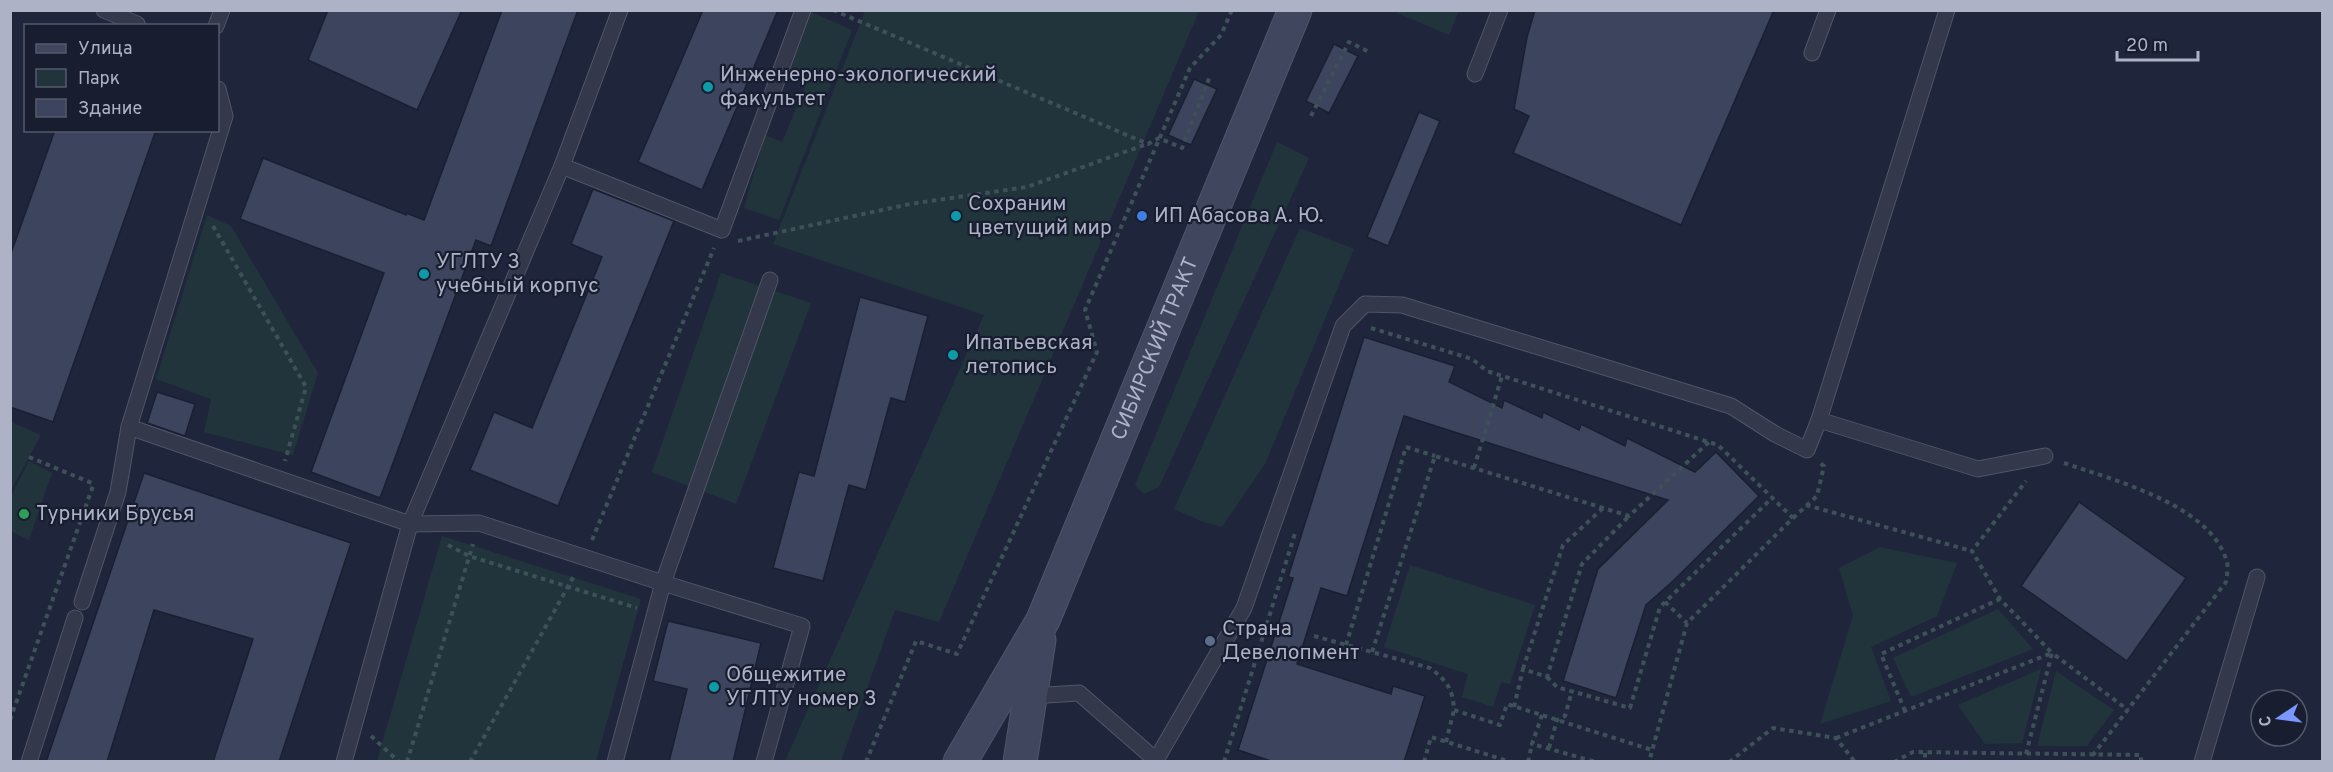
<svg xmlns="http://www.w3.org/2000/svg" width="2333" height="772" font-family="Overpass,sans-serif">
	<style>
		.green { fill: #21343c }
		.building { fill: #3d445d; stroke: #1a1f31; stroke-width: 1.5 }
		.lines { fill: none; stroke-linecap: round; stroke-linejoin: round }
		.service-casing { stroke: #505568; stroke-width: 17 }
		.secondary-casing { stroke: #505568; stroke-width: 35 }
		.path { stroke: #3e5159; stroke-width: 4; stroke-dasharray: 4.5 4.5; stroke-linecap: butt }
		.service { stroke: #33384b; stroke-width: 15 }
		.secondary { stroke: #40465e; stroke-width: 33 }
		.culture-dot { fill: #0f9aa8; stroke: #181e2f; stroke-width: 2 }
		.shop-dot { fill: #3f7fe0; stroke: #181e2f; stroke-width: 2 }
		.leisure-dot { fill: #2e9e5b; stroke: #181e2f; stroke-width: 2 }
		.service-dot { fill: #5c6f8a; stroke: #181e2f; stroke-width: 2 }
		.labels { text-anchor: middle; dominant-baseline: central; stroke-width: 4.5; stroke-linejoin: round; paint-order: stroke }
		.poi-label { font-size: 21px; fill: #adb2c7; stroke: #181e2f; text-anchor: start }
		.street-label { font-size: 21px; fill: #adb2c7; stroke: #181e2f }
	</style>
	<rect width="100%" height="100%" fill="#1f263b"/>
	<g class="green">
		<polygon points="1398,10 1459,10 1459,11 1449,35 1397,13"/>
		<polygon points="865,11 1199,11 939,622 895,610 841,761 785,761 984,315 773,244"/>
		<polygon points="811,12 852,30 779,220 744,208 765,135 782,142 805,87 788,76"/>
		<polygon points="1277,142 1309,158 1159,487 1144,494 1135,485"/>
		<polygon points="207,215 231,226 318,373 293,455 204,432 211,399 156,379"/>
		<polygon points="1300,228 1354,249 1265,464 1222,527 1201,521 1174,509"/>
		<polygon points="721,273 811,303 736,504 652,472"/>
		<polygon points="11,422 41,435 11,490"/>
		<polygon points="29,461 52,473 29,540 11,531 11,496"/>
		<polygon points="442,536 641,599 596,761 377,761"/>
		<polygon points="1880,547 1957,563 1937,616 1871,647 1891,701 1820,724 1853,616 1839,568"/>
		<polygon points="1410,565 1535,605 1510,684 1501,682 1493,707 1462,697 1468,674 1384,647"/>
		<polygon points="1998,609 2033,649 1911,697 1893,658"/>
		<polygon points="2041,669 2022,743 1985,744 1958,705"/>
		<polygon points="2056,671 2114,710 2087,746 2037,746"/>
	</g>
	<g class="building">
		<polygon points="328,10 462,10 417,110 308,60"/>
		<polygon points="502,10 578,10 491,246 476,240 380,498 311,472 384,273 240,219 263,158 406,215 406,213 424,220"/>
		<polygon points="703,10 778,10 702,190 638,162"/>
		<polygon points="1535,10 1774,10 1681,225 1513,153 1529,116 1514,109 1527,37"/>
		<polygon points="1334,44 1358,56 1329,113 1306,101"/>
		<polygon points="1194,79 1217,89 1191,145 1168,135"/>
		<polygon points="1419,112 1440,121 1388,246 1367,237"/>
		<polygon points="55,130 156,130 53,422 10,407 10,256"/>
		<polygon points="593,189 674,221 558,506 470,470 494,412 532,428 602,257 571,244"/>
		<polygon points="860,297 928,316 905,402 891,398 866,490 849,485 823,581 773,568 799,472 814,476"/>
		<polygon points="1364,337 1455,366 1449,382 1502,408 1504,400 1542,418 1543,412 1579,430 1581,424 1625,446 1627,438 1695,472 1716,452 1759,496 1672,582 1646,605 1616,698 1563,681 1598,569 1668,500 1404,416 1347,596 1321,588 1297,664 1391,694 1393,686 1425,696 1404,762 1274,762 1238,750 1293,578 1288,577"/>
		<polygon points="157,392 195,404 185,436 147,423"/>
		<polygon points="144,473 351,543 279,762 213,762 253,639 154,610 107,762 46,762"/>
		<polygon points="2079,502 2186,578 2127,661 2021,586"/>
		<polygon points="668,621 761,643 733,762 669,762 687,689 653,681"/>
	</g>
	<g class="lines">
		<g class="service-casing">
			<g id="service">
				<polyline points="104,10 137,24"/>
				<polyline points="216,26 222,10"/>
				<polyline points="1812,53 1828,10"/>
				<polyline points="1475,74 1500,10"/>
				<polyline points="562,166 722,230 803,10"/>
				<polyline points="1819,420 1978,469 2045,456"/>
				<polyline points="129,427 410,524 479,523 663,583 770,280"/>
				<polyline points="82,602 118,492 129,427 225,116 218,89"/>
				<polyline points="1030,696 1079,693 1158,762"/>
				<polyline points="1156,760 1244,608 1343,326 1365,304 1402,305 1731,406 1775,434 1807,450 1819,420 1947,10"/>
				<polyline points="29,762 75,618"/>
				<polyline points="344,762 410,524 562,166 620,10"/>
				<polyline points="615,762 663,583 802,626 764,762"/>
				<polyline points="2202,762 2257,577"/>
			</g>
		</g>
		<g class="secondary-casing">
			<g id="secondary">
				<path id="s1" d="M960 762 1043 620 1295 10"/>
				<polyline points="1020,762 1039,640"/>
			</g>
		</g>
		<g class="path">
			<polyline points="833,10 1148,144 1159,138 1182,148 1210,76"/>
			<polyline points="1311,116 1349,42 1371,53"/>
			<polyline points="213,226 306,387 285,461"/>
			<polyline points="738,241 910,204 1027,187 1147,144"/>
			<polyline points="1371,328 1472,359 1487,371 1718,445 1793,518 1687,623 1649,762"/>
			<polyline points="29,457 94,484"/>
			<path d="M2064 463C2113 480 2208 504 2226 559 2229 565 2227 575 2226 582L2093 755"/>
			<polyline points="1474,468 1502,376"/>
			<polyline points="1806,505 1972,551"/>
			<polyline points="1793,518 1817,496 1824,466 1820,463"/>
			<polyline points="592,540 714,248"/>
			<polyline points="448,545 469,556 637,608"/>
			<polyline points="1665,602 1687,623"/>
			<path d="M1314 636 1430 668C1447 681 1453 689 1454 710L1500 725 1507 704 1652 750"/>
			<polyline points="1346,645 1406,447 1435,456"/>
			<polyline points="1372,652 1435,456 1629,516 1709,442"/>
			<polyline points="1523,669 1563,545 1603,508"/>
			<polyline points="1547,677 1557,687 1630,708 1660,607 1772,498"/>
			<polyline points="1514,707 1523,669 1547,677 1582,564 1629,516"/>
			<polyline points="1905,711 1881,654 2000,599"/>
			<polyline points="1542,715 1532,744 1596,762"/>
			<polyline points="10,720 94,483"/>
			<polyline points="371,736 399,762"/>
			<polyline points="1836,738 2052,653 2000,599 1972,551 2026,481"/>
			<polyline points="1446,742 1454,710"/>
			<polyline points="1549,748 1557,720 1565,716 1572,691"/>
			<polyline points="1925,753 1925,762"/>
			<polyline points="2026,754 2052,653 2128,710"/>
			<polyline points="407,762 473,544"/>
			<polyline points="470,762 575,574"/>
			<polyline points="866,762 916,641 957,654 1097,352 1085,310 1190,68 1221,35 1232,10"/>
			<polyline points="1224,762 1296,530"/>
			<polyline points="1424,762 1431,737 1511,762"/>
			<polyline points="1528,762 1532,744"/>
			<polyline points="1729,762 1773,728 1836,738 1855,762"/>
			<polyline points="1894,762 1913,752 2141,755 2141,762"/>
		</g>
		<use href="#service" class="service"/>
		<use href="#secondary" class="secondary"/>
	</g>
	<g class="culture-dot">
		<circle cx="708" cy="87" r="6"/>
		<circle cx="956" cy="216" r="6"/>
		<circle cx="424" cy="274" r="6"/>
		<circle cx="953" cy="355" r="6"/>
		<circle cx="714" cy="687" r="6"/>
	</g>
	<circle class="shop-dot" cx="1142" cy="216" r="6"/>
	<circle class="leisure-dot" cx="24" cy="514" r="6"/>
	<circle class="service-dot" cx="1210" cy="641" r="6"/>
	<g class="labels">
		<g class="poi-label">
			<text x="720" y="75">Инженерно-экологический<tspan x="720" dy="24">факультет</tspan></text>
			<text x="968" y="204">Сохраним<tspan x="968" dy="24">цветущий мир</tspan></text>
			<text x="1154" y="216">ИП Абасова А. Ю.</text>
			<text x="436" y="262">УГЛТУ 3<tspan x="436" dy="24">учебный корпус</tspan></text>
			<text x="965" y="343">Ипатьевская<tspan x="965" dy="24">летопись</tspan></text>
			<text x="36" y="514">Турники Брусья</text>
			<text x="1222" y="629">Страна<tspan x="1222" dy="24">Девелопмент</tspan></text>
			<text x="726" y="675">Общежитие<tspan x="726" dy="24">УГЛТУ номер 3</tspan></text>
		</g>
		<g class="street-label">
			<text stroke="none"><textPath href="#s1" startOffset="458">СИБИРСКИЙ ТРАКТ</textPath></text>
		</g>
	</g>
	<rect width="2333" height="772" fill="none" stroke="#adb2c7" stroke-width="24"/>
	<rect x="24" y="24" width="195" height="108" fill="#181e2f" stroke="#54596c" stroke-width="1.5"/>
	<rect x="36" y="44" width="30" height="9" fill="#40465e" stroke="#54596c" stroke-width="1.5"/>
	<text x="78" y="54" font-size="18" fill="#adb2c7">Улица</text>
	<rect x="36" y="69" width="30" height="18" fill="#21343c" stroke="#54596c" stroke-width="1.5"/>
	<text x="78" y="84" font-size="18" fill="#adb2c7">Парк</text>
	<rect x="36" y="99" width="30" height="18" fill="#3d445d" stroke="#54596c" stroke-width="1.5"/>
	<text x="78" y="114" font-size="18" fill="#adb2c7">Здание</text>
	<g transform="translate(2279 718) rotate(257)"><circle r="28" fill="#181e2f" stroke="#54596c" stroke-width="1.5"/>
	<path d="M0-4.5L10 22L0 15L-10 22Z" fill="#7a96ff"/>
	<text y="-9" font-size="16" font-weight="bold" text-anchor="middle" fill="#adb2c7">С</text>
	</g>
	<path d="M2117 51v9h81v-9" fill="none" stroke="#adb2c7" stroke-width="3"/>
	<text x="2126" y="51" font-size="18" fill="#adb2c7" stroke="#181e2f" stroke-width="4.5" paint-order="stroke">20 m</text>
</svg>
